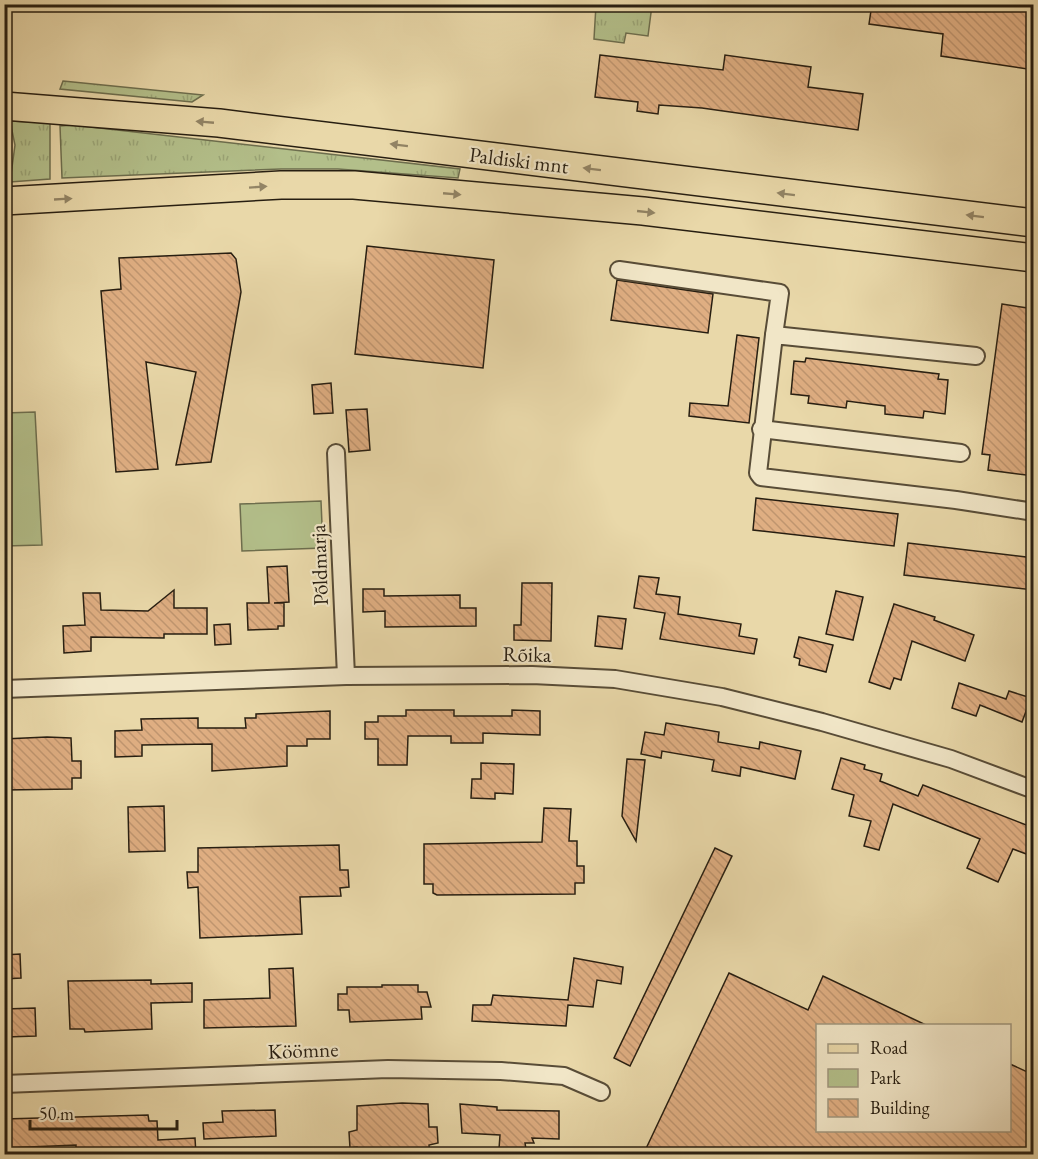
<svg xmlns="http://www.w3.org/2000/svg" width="1038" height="1159" font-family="'EB Garamond',serif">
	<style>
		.grass { fill: url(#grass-tufts); stroke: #6d6e4e; stroke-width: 1.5 }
		.park { fill: #b3bf8a; stroke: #6d6e4e; stroke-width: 1.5 }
		.building { fill: url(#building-back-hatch); stroke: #271e11; stroke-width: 1.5 }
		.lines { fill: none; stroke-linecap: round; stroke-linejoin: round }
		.street-casing { stroke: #584c37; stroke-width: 20 }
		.primary-casing { stroke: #271e11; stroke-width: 30 }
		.street { stroke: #f1e6c7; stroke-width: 16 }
		.primary { stroke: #e9d8a9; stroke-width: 27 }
		.oneway { fill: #928465 }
		.labels { text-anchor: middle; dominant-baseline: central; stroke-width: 4.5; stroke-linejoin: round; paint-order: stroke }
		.street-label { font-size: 21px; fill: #271e11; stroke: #f1e6c7 }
	</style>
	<defs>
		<pattern id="grass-tufts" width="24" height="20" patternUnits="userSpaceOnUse" patternTransform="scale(1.5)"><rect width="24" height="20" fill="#b3bf8a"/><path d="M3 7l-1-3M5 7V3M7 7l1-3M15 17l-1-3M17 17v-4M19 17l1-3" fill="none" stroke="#9aa476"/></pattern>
		<pattern id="building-back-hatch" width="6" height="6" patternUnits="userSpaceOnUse" patternTransform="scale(1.5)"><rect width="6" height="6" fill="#dfae82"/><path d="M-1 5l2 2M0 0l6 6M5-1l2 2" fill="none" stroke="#bf956f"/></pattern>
	</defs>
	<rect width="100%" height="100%" fill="#e9d8a9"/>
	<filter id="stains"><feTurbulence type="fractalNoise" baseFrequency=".00333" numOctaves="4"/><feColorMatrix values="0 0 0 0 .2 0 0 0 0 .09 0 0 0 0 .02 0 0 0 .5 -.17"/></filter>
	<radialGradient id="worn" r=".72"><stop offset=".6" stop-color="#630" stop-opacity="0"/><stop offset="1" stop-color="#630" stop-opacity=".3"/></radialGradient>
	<g class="grass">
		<polygon points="596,5 652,5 648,36 626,33 624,43 594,39"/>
		<polygon points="63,81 203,95 192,102 60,89"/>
		<polygon points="10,121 50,123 50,179 10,182 15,145"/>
		<polygon points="73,125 460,169 458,178 338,169 281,169 62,178 60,126"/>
	</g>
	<g class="park">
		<polygon points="35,412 42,545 5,546 5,413"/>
		<polygon points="321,501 323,548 242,551 240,504"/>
	</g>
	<g class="building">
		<polygon points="872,4 1034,4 1034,70 941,56 943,34 869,24"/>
		<polygon points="600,55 723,70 725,55 811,67 808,87 863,94 858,130 702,108 659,105 658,114 637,111 638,102 595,97"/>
		<polygon points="367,246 494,260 483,368 355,354"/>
		<polygon points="231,253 236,259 241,292 211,462 176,465 196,372 146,362 158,469 116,472 101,291 121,289 119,258"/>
		<polygon points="617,280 713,294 708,333 611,320"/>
		<polygon points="1002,304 1034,309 1034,476 988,470 990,455 982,454"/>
		<polygon points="737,335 759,338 749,423 689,416 690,403 728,406"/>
		<polygon points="806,358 939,374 938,379 948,380 945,414 924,411 923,418 885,414 885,406 847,401 846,408 808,403 809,396 791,394 794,361 805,362"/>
		<polygon points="331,383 333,413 314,414 312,385"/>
		<polygon points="367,409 370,450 349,452 346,410"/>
		<polygon points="756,498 898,514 894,546 753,530"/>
		<polygon points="908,543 1034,558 1034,590 904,575"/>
		<polygon points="287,566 289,602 274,603 284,603 284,626 278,626 278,629 248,630 247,603 269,603 267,567"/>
		<polygon points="639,576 659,578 656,594 680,597 678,614 741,624 739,636 757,639 754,654 660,639 665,613 634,608"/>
		<polygon points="522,583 552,583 551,641 514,640 514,625 521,625"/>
		<polygon points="363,589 384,589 384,596 460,595 460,608 476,608 476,626 385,627 385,611 363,612"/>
		<polygon points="174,590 174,608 207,608 207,634 164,634 164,638 91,637 91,651 64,653 63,626 85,625 83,593 100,593 101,610 148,611"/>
		<polygon points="836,591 863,597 853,640 826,634"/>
		<polygon points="894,604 935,617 934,620 974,635 965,661 912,641 901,680 894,678 890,689 869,682"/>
		<polygon points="598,616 626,619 622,649 595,646"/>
		<polygon points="230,624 231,644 215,645 214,625"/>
		<polygon points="799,637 833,645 826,672 799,665 800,659 794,657"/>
		<polygon points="959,683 1006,699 1009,691 1031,698 1022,722 980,705 976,716 952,708"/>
		<polygon points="406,710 454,710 454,716 512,716 512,710 540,711 540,735 483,733 483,743 451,743 451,736 408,736 407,765 378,765 378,739 365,739 365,722 378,722 378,716 406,716"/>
		<polygon points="330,711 330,739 307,739 307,746 287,746 287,766 212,771 212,744 142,745 142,756 115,757 115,731 142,730 141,719 198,718 198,728 246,728 245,718 256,718 256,714"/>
		<polygon points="666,723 719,732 718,742 759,749 760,742 801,751 795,779 741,767 740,776 712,771 714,760 662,751 661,758 641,754 645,732 664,735"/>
		<polygon points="47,737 71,738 72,761 81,761 81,778 72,778 72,789 4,790 4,739"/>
		<polygon points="841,758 865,765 864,769 882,774 880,781 918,796 923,785 1034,828 1034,857 1013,849 998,882 967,868 980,839 893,804 879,850 864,846 871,821 849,816 854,795 832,789"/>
		<polygon points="627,759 645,760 636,841 622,816"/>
		<polygon points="481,763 514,764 513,794 495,793 495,799 471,798 472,779 481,779"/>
		<polygon points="164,806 165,851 129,852 128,807"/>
		<polygon points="544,808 571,809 569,841 577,841 577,866 584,866 584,883 575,883 575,894 437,895 433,893 433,884 424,884 424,844 542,842"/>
		<polygon points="339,845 340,870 348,870 349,887 340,888 341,896 300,897 302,934 200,938 198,887 188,888 187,872 198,872 198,848"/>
		<polygon points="715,848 732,856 630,1066 614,1058"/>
		<polygon points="20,954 21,978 4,979 4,955"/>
		<polygon points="574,958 623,967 621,984 597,980 593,1007 568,1005 566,1026 472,1021 473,1005 491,1005 493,995 568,1000"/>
		<polygon points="293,968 296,1026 204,1028 204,1000 270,998 269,969"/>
		<polygon points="729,973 808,1010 823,976 928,1026 818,1026 818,1131 1010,1131 1010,1064 1034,1075 1034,1155 643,1155"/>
		<polygon points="151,980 151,984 192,983 192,1002 151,1003 152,1029 85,1032 84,1029 70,1029 68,981"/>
		<polygon points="382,985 418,985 418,992 427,992 431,1007 421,1007 422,1019 350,1022 349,1010 338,1010 338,994 347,994 347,987 382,987"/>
		<polygon points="35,1008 36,1036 6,1037 5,1009"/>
		<polygon points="402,1103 428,1104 429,1127 437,1127 438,1143 429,1145 430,1155 358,1155 357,1147 350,1148 349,1132 357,1130 357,1106"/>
		<polygon points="460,1104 497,1107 497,1110 559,1111 559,1139 532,1138 534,1143 525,1143 526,1149 499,1149 500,1135 462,1133"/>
		<polygon points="275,1110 276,1136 204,1139 203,1123 223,1122 222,1111"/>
		<polygon points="148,1115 149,1121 157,1121 158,1140 195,1138 196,1155 76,1155 76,1145 4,1148 4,1119"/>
	</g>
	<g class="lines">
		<g class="street-casing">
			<g id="street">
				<polyline points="619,270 780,293 774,335"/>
				<polyline points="976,356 774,335 758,473 761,477 956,500 1034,512"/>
				<polyline points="761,429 961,453"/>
				<polyline points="336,453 346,676"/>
				<polyline points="4,689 346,676 532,675 615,679 722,697 822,722 951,759 1034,790"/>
				<polyline points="4,1084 388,1069 501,1071 564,1076 601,1092"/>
			</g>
		</g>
		<g class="primary-casing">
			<g id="primary">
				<polyline points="4,106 219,123 1034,223"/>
				<polyline points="4,201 281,185 354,185 643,211 1034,258"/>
			</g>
		</g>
		<use href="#street" class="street"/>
		<use href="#primary" class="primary"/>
	</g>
	<defs><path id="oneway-solid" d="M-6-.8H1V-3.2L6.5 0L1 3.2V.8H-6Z" transform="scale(1.5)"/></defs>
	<g class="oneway">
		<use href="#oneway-solid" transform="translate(205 122) rotate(-175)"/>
		<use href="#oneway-solid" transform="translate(399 145) rotate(-173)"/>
		<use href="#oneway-solid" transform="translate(592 169) rotate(-173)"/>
		<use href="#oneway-solid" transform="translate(258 187) rotate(-4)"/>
		<use href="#oneway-solid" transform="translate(452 194) rotate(5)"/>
		<use href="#oneway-solid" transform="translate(786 194) rotate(-173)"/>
		<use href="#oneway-solid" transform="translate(63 199) rotate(-3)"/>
		<use href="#oneway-solid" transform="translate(646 212) rotate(6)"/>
		<use href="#oneway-solid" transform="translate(975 216) rotate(-173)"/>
	</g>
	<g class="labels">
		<g class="street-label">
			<text transform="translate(519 160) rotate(7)">Paldiski mnt</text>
			<text transform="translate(319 565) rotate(-92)">Põldmarja</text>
			<text transform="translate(527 654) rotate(1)">Rõika</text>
			<text transform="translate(303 1050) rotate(-2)">Köömne</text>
		</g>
	</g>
	<rect width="1038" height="1159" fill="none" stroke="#e9d8a9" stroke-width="24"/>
	<rect x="6" y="6" width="1026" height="1147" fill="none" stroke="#271e11" stroke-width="3"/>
	<rect x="12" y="12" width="1014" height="1135" fill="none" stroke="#271e11" stroke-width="1.5"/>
	<rect x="816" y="1024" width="195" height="108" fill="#f1e6c7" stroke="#a0967e" stroke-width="1.5"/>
	<rect x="828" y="1044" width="30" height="9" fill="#e9d8a9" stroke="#a0967e" stroke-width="1.5"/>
	<text x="870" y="1054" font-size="18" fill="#271e11">Road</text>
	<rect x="828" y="1069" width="30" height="18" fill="#b3bf8a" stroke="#a0967e" stroke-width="1.5"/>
	<text x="870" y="1084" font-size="18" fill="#271e11">Park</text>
	<rect x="828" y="1099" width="30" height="18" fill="url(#building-back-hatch)" stroke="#a0967e" stroke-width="1.5"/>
	<text x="870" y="1114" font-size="18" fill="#271e11">Building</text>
	<path d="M30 1120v9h147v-9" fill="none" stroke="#271e11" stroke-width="3"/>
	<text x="39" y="1120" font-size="18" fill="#271e11" stroke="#f1e6c7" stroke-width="4.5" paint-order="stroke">50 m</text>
	<rect width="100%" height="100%" filter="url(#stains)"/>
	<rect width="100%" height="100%" fill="url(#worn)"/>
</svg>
